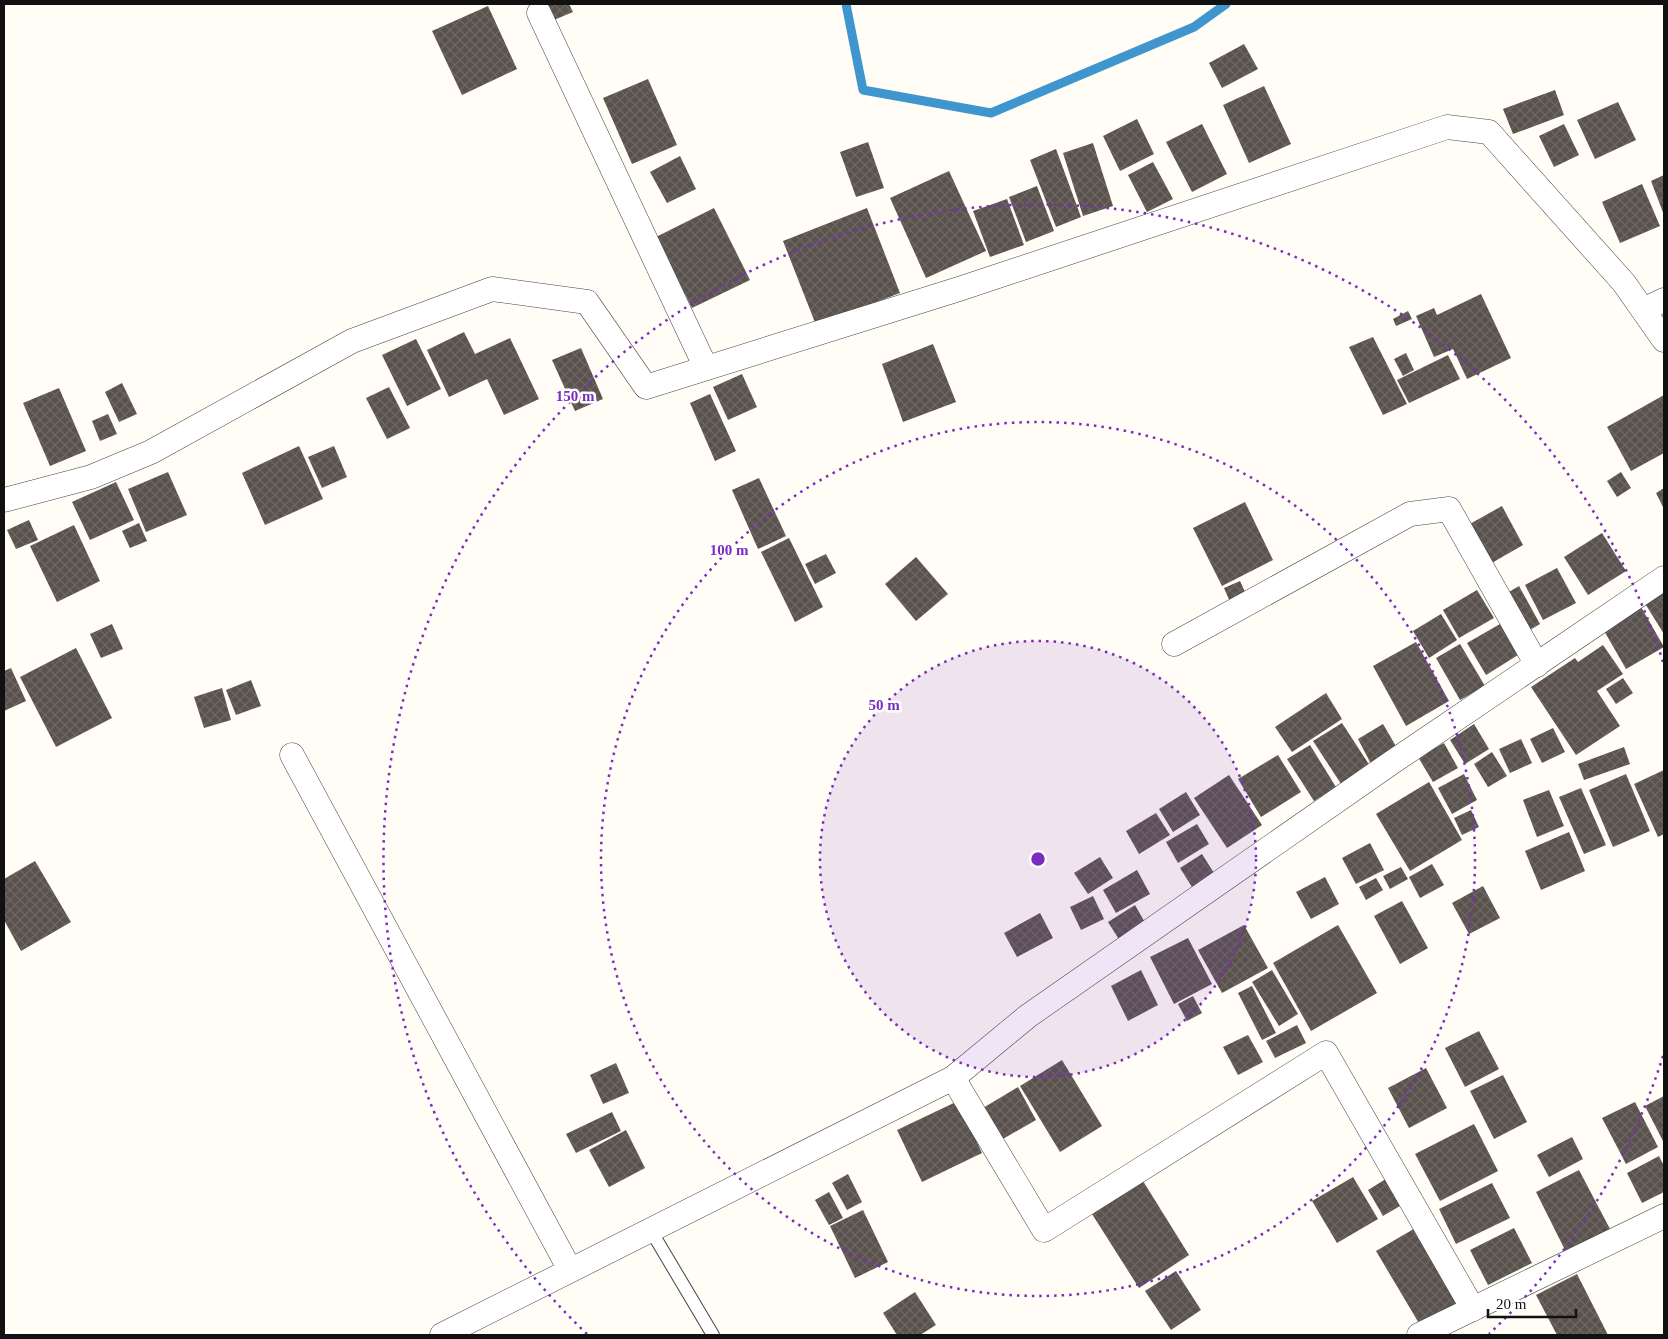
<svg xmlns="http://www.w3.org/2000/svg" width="1668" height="1339" font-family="'Times New Roman',serif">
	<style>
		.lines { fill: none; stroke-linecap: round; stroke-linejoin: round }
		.stream { stroke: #3f96cf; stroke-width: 9 }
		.building { fill: url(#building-cross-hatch) }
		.lane-casing { stroke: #444; stroke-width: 14 }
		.street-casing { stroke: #444; stroke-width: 25 }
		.lane { stroke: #fff; stroke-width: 12 }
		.street { stroke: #fff; stroke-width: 24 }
		.ring { fill: none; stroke: #7b2cbf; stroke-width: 2.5; stroke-dasharray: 2.5 5 }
		.centre { fill: #7b2cbf; stroke: #fff; stroke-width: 2.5 }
		.ring-label { font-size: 15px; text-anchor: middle; font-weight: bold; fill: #7b2cbf; stroke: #fff; stroke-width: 5; stroke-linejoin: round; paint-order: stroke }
	</style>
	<defs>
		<pattern id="building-cross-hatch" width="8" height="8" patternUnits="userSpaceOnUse" patternTransform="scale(1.25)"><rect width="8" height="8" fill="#5a524d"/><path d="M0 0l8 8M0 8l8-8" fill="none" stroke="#6d6662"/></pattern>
	</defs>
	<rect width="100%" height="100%" fill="#fffdf5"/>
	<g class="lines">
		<polyline class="stream" points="846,4 863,90 991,113 1194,27 1226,4"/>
	</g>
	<g class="building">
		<polygon points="544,4 569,4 573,12 549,22"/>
		<polygon points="488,6 517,69 462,95 432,31"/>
		<polygon points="1244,44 1258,69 1222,88 1209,63"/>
		<polygon points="648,79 677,145 632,164 603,98"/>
		<polygon points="1264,86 1291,144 1249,163 1223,105"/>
		<polygon points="1555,90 1564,115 1513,134 1503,109"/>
		<polygon points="1618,102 1636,140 1595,159 1577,120"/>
		<polygon points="1137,119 1154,154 1120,171 1103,136"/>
		<polygon points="1202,124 1227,174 1192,192 1166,142"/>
		<polygon points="1564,124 1579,155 1554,167 1539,136"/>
		<polygon points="868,142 884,188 856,197 840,152"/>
		<polygon points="1093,143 1113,206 1083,216 1063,153"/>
		<polygon points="1056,149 1081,217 1056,227 1030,160"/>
		<polygon points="680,156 696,189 667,203 650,172"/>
		<polygon points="1153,162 1173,199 1147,212 1128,175"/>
		<polygon points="949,171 986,251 926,278 890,198"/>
		<polygon points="1664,175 1664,215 1651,181"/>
		<polygon points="1642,184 1660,226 1620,243 1602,202"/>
		<polygon points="1037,186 1054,231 1026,242 1009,197"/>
		<polygon points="1007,199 1024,245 990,257 973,211"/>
		<polygon points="714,208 750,280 692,308 656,237"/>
		<polygon points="867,208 900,293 816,325 783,241"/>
		<polygon points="1481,294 1511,358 1467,379 1453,349 1434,357 1416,316 1434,308 1437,315"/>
		<polygon points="1408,311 1412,319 1396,326 1393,319"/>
		<polygon points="464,332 475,354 510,338 539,399 504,415 487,379 449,397 427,350"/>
		<polygon points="1373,337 1407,404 1383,415 1349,347"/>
		<polygon points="416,339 441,389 407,406 382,355"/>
		<polygon points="933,344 956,402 903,422 882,364"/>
		<polygon points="581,348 603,399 575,411 552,360"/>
		<polygon points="1406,353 1414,370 1403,376 1394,359"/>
		<polygon points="1448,355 1460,379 1409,403 1397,380"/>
		<polygon points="742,374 757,407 728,420 713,387"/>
		<polygon points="122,383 137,414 119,422 105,392"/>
		<polygon points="389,387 410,428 387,439 366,398"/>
		<polygon points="59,388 86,451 50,466 23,403"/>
		<polygon points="710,394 736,451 715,461 690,403"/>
		<polygon points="1664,395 1664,453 1631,471 1607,427"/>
		<polygon points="108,414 117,434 100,441 92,421"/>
		<polygon points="299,446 323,499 265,525 242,473"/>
		<polygon points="334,446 347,477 322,488 308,457"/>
		<polygon points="168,472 187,515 146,532 128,489"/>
		<polygon points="1621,472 1631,488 1617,497 1607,481"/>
		<polygon points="759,478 786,536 758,549 732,490"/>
		<polygon points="116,482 134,520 90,540 72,502"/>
		<polygon points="1664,488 1664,509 1656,493"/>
		<polygon points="1245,502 1273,560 1222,586 1193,528"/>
		<polygon points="1502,506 1523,545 1490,564 1468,525"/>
		<polygon points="29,520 38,540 16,549 7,530"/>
		<polygon points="139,523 147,541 130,548 122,531"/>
		<polygon points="74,525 100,581 57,602 30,546"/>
		<polygon points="1602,533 1626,571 1588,595 1564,557"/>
		<polygon points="789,538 823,607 795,622 761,552"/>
		<polygon points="826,554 836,573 815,584 805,564"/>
		<polygon points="916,557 948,594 916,621 885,584"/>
		<polygon points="1557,568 1576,603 1543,620 1525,585"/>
		<polygon points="1240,581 1246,594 1230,602 1224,588"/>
		<polygon points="1519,586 1540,624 1523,634 1502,596"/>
		<polygon points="1664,588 1664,634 1644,602"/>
		<polygon points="1477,590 1494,618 1459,638 1443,610"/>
		<polygon points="1641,607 1664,647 1626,669 1603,629"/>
		<polygon points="1441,614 1457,640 1429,658 1413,631"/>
		<polygon points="112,624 123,649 101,658 90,634"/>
		<polygon points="1500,624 1518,655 1486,675 1467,643"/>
		<polygon points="1416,642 1449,701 1406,726 1373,666"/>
		<polygon points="1460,644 1485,686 1460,700 1436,658"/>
		<polygon points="1603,645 1623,674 1597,691 1620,726 1576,755 1531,687 1575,658 1578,662"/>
		<polygon points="76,648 112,718 56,747 20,677"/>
		<polygon points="11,668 26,701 4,711 4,671"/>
		<polygon points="1623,678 1633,693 1616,704 1606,689"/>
		<polygon points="251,680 261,706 236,715 226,690"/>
		<polygon points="222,688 231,720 204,728 194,697"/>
		<polygon points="1326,693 1342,719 1292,752 1275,727"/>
		<polygon points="1342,723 1372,769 1343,787 1313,741"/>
		<polygon points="1383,724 1397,748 1371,764 1358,739"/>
		<polygon points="1474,724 1489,749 1465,764 1450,740"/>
		<polygon points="1553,728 1565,752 1542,763 1530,739"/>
		<polygon points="1521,739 1532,763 1510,773 1499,749"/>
		<polygon points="1444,743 1458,768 1433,782 1418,757"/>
		<polygon points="1310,745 1336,787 1314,801 1287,759"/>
		<polygon points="1624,747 1630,764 1584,780 1578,764"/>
		<polygon points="1492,752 1507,776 1488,787 1474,764"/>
		<polygon points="1278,755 1301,792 1261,817 1238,779"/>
		<polygon points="1664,770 1664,834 1658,837 1634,784"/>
		<polygon points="1464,774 1477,800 1452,814 1438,788"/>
		<polygon points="1626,774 1650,831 1613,847 1589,790"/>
		<polygon points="1229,775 1262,825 1227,848 1194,798"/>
		<polygon points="1429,782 1462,840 1410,871 1376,814"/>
		<polygon points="1581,788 1606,845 1584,854 1559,797"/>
		<polygon points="1549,790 1564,826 1537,837 1523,800"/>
		<polygon points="1186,792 1200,815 1173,832 1159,809"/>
		<polygon points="1471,810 1479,827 1462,835 1454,818"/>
		<polygon points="1156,813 1170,835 1139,854 1126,831"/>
		<polygon points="1197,824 1209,844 1178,863 1166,842"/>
		<polygon points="1569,832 1585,871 1541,890 1525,851"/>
		<polygon points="1370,843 1384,870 1356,884 1342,858"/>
		<polygon points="1202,854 1214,873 1192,887 1180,868"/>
		<polygon points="1100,857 1113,878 1088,894 1074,873"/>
		<polygon points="35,861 71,922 21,951 4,920 4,879"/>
		<polygon points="1432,864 1444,885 1420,898 1409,877"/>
		<polygon points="1401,867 1408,879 1390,889 1383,876"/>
		<polygon points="1137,870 1150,894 1116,913 1103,890"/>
		<polygon points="1325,877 1339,904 1311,919 1296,892"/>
		<polygon points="1376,878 1383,890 1366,900 1359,887"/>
		<polygon points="1483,886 1500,918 1469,934 1452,903"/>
		<polygon points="1093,896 1104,919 1081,930 1070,907"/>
		<polygon points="1402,901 1428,948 1400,964 1374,916"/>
		<polygon points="1135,905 1147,926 1120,941 1108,922"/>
		<polygon points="1040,913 1053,938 1017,957 1004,933"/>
		<polygon points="1244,925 1268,968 1222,993 1198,950"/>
		<polygon points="1338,925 1377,993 1311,1031 1273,963"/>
		<polygon points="1188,938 1212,984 1174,1004 1150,957"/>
		<polygon points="1141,970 1158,1005 1128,1021 1111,986"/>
		<polygon points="1272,970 1298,1014 1279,1026 1252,982"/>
		<polygon points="1252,986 1276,1033 1262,1040 1238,993"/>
		<polygon points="1193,996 1202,1013 1187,1021 1178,1004"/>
		<polygon points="1297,1025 1306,1043 1275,1058 1266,1041"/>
		<polygon points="1479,1031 1499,1069 1465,1087 1445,1048"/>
		<polygon points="1248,1035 1263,1062 1238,1075 1223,1047"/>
		<polygon points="1062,1060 1102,1126 1060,1152 1020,1086"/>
		<polygon points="616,1063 629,1093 603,1104 590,1075"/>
		<polygon points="1426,1068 1447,1108 1409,1128 1388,1088"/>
		<polygon points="1503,1075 1527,1122 1494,1139 1470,1091"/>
		<polygon points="1018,1087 1036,1120 1001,1140 983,1108"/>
		<polygon points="1664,1096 1664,1143 1645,1106"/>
		<polygon points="958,1101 982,1153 922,1182 897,1130"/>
		<polygon points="1635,1102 1658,1147 1626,1164 1602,1118"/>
		<polygon points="612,1112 621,1131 576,1153 566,1134"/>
		<polygon points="1474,1124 1498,1171 1440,1201 1415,1154"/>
		<polygon points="626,1130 645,1168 609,1187 589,1150"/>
		<polygon points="1572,1137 1583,1159 1549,1177 1537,1155"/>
		<polygon points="1659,1156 1664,1166 1664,1192 1642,1203 1627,1173"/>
		<polygon points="1579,1170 1610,1229 1566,1252 1536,1192"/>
		<polygon points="848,1174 862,1202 847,1210 832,1183"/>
		<polygon points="1353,1177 1378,1219 1337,1243 1312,1201"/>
		<polygon points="1389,1177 1405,1203 1383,1216 1368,1190"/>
		<polygon points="1143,1181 1189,1255 1139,1288 1092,1214"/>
		<polygon points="1492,1183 1510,1218 1456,1244 1439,1209"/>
		<polygon points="829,1192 843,1218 829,1225 815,1200"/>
		<polygon points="863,1210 888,1262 855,1278 830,1226"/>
		<polygon points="1417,1227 1460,1302 1420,1325 1376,1251"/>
		<polygon points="1514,1228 1532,1263 1488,1285 1470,1250"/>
		<polygon points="1176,1271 1201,1310 1171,1330 1145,1291"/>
		<polygon points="1577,1274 1608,1335 1557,1335 1536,1295"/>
		<polygon points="915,1292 936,1325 920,1335 897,1335 883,1313"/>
	</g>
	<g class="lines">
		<g class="lane-casing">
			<polyline id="lane" points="650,1229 713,1335"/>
		</g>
		<g class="street-casing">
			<g id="street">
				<polyline points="539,13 706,368"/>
				<polyline points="1643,310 1664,300"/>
				<polyline points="4,500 91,477 151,452 352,341 492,289 587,302 646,387 959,289 1447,127 1489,132 1624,283 1664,340"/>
				<polyline points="1174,644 1410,514 1449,509 1537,665"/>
				<polyline points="292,755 570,1270"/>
				<polyline points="953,1078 1044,1230 1326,1053 1473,1309"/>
				<polyline points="442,1335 953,1078 1028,1016 1391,763 1664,578"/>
				<polyline points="1419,1335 1664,1216"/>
			</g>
		</g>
		<use href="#lane" class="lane"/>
		<use href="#street" class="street"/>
	</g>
	<circle cx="1038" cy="859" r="218" fill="#7b2cbf" fill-opacity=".12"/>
	<g class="ring">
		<circle cx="1038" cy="859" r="218"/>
		<circle cx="1038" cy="859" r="437"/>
		<path d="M1663 1056A655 655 0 0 1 1489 1334M587 1334A655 655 0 1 1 1663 662"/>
	</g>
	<circle cx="1038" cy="859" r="8" class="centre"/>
	<g class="ring-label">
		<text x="575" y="401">150 m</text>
		<text x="729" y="555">100 m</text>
		<text x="884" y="710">50 m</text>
	</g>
	<rect width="1668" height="1339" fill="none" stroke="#111111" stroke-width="10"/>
	<path d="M1488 1309v8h88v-8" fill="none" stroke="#111111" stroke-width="2.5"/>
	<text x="1496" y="1309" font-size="15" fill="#111111" stroke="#ffffff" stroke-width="4" paint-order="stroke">20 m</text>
</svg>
